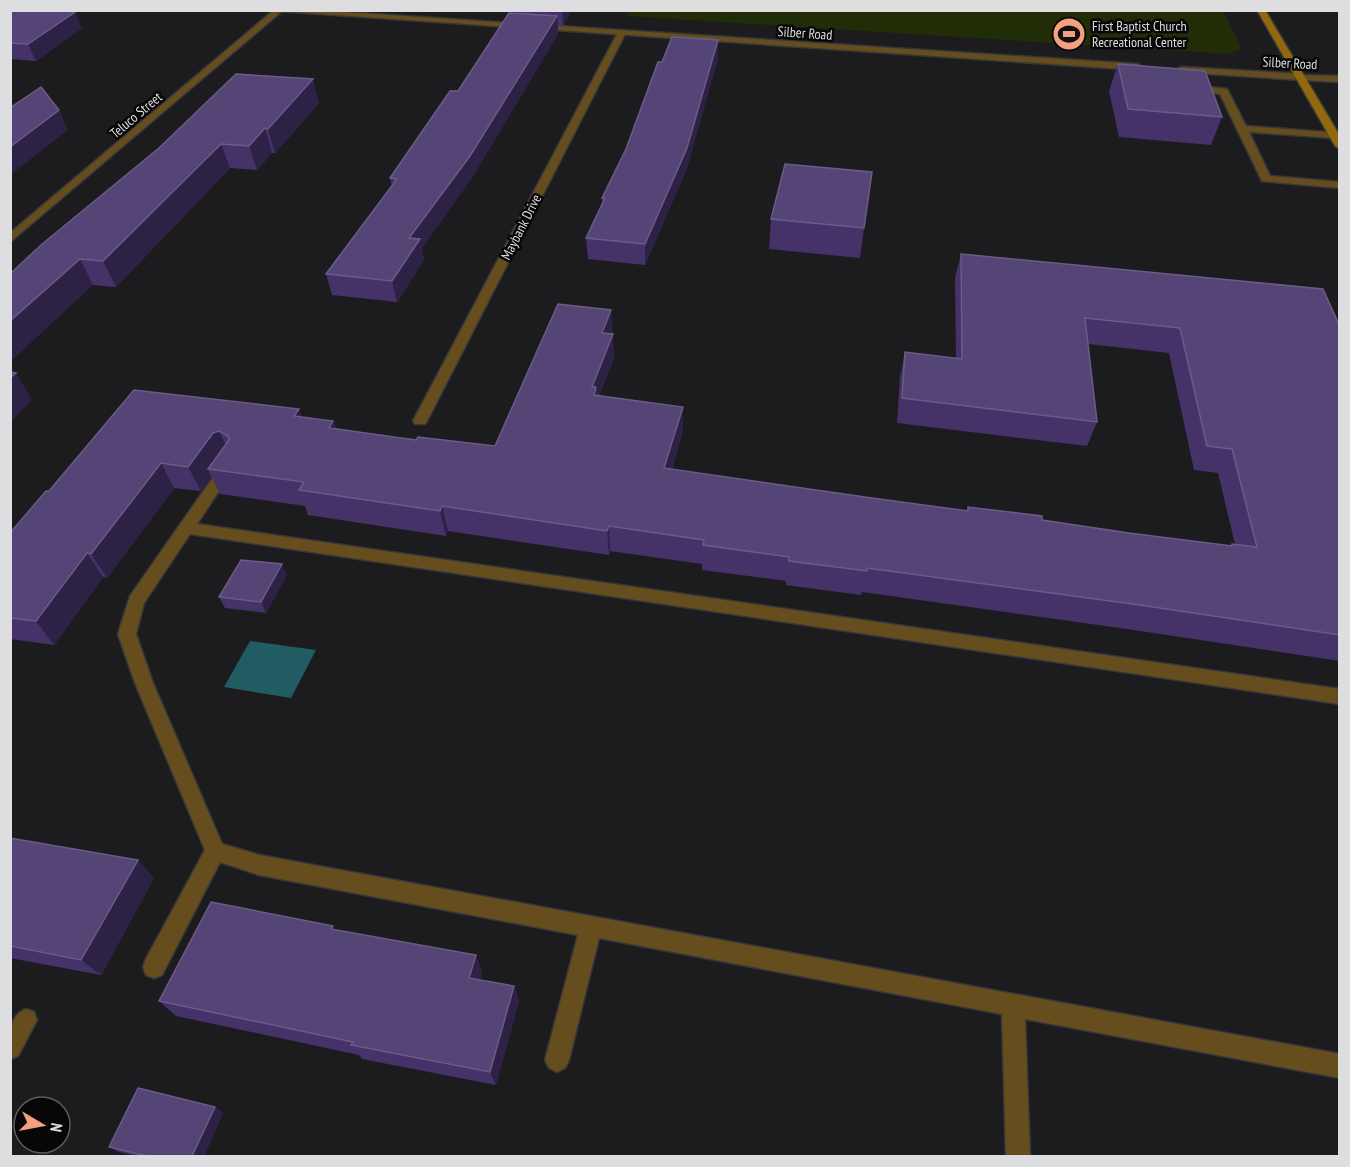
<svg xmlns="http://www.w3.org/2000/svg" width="1350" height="1167" font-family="'PT Sans Narrow',sans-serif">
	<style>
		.green { fill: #202d07 }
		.water { fill: #215c62 }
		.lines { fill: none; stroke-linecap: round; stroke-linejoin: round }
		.service-casing { stroke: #37373a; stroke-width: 3 }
		.minor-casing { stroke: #37373a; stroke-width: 3 }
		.tertiary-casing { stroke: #37373a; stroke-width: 3 }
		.secondary-casing { stroke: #37373a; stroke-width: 3 }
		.service { fill: #664d1e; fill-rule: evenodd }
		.minor { fill: #664d1e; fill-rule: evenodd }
		.tertiary { fill: #664d1e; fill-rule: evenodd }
		.secondary { fill: #91680c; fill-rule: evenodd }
		.wall { fill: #453269 }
		.shaded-wall { fill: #2d2146 }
		.building { fill: #554476; stroke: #6a5c86; stroke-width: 1.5 }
		.labels { text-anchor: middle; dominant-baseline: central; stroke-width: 5; stroke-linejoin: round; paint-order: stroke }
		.far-poi-label { font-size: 14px; fill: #dedee0; stroke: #070708; text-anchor: start }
		.far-street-label { font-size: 14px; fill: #dedee0; stroke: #070708 }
	</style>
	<rect width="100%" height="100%" fill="#1c1c1f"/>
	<polygon class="green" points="630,11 1223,11 1242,49 1228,54 627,16"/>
	<polygon class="water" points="250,641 316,650 291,698 224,687"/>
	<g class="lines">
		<g class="service-casing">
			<polygon id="service" points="1190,85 1227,89 1246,126 1338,133 1338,137 1334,138 1249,132 1270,176 1340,182 1340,188 1262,181 1220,94 1187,90 1185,88"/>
		</g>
		<g class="minor-casing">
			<g id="minor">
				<polygon points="274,10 282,11 10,242 10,233"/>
				<polygon points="621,31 625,34 427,421 425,424 415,424 413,421 617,34"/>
				<polygon points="1299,75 1340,76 1340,82 1302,80 1299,79"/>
				<polygon points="228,462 235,467 197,524 1340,689 1340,704 190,534 144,603 136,634 153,683 222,844 259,855 1340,1054 1340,1078 1025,1019 1030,1156 1006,1156 1002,1014 599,938 569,1060 565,1068 557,1072 549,1068 545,1060 578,935 259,875 220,862 162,975 154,978 146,975 143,967 146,959 205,850 135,683 118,634 130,596 223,463"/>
				<path d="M26 1009 34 1012 37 1020 18 1056 10 1059C10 1041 6 1017 26 1009Z"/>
			</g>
		</g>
		<g class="tertiary-casing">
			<g id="tertiary">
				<polygon points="264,10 313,10 1138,64 1143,67 1138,70"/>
				<polygon points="1182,67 1302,74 1307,77 1302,80 1179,72 1179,68"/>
			</g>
		</g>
		<g class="secondary-casing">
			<polygon id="secondary" points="1257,10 1265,10 1340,136 1340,149 1335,146"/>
		</g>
		<use href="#service" class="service"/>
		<use href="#minor" class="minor"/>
		<use href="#tertiary" class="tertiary"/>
		<use href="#secondary" class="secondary"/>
	</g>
	<g class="wall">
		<polygon points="10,10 82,28 36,61 10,59"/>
		<polygon points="515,10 572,10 563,25 558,25 558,34 473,176 422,248 424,260 397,302 332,295 326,274 392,186 390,178 458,91 516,13"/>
		<polygon points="718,58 687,168 645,265 588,259 586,238 602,204 602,198 626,149 662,62"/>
		<polygon points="1118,64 1222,117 1211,145 1119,137 1109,91"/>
		<polygon points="319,103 275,153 272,153 257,170 230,168 116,287 93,285 10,274 159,148"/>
		<polygon points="771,219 864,228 860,258 769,249"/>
		<polygon points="961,254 1340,327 1340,661 1127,629 862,592 861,595 786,585 786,581 702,570 702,564 610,551 609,555 448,531 446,536 308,515 305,506 220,494 211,476 201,491 174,488 107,578 103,577 54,645 10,639 10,533 49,491 134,390 302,417 333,421 336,428 416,440 495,446 611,310 614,358 599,396 683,407 683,431 672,469 872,498 966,511 968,507 1042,520 1129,533 1230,546 1232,544 1235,544 1218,473 1194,470 1169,353 1088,344 1097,422 1087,446 897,423 900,377 905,352 956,358 955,278"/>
		<polygon points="287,575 266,613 225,608 219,597"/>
		<polygon points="10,838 154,878 101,975 10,958"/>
		<polygon points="336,930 482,971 480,980 514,986 519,1001 496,1085 362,1059 359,1055 176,1016 159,1001"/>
		<polygon points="215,1107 223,1113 204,1156 136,1156 119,1152 109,1147"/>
	</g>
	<g class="shaded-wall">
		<polygon points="563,10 572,10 563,25 562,11"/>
		<polygon points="75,12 82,28 36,61 28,44"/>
		<polygon points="557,16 558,34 473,176 422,248 424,260 397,302 392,281 409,238"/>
		<polygon points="718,40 718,58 687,168 645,265 645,244"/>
		<polygon points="313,79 319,103 275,153 268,129"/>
		<polygon points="59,110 68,130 10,175 10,147"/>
		<polygon points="265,128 272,153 257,170 249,146"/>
		<polygon points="221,144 230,168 116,287 103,261"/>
		<polygon points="80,259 93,285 10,362 10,321"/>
		<polygon points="611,310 612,334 602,333"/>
		<polygon points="613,334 614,358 594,411 592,387"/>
		<polygon points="10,369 14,375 16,373 32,400 10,423"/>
		<polygon points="683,407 683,431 665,493 664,468"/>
		<polygon points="299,409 308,434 294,416"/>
		<polygon points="333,421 341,446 329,428"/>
		<polygon points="219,431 231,456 208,469 211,476 201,491 188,467 213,433"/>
		<polygon points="161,463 174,488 107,578 91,554"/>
		<polygon points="442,506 448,531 446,536 440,511"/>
		<polygon points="609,526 610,551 609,555 607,531"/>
		<polygon points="87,553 103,577 54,645 36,621"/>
		<polygon points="282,564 287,575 266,613 261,602"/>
		<polygon points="138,860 154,878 101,975 81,960"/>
		<polygon points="476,955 482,971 476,993 469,978"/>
		<polygon points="514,986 519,1001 496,1085 490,1072"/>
		<polygon points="215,1107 223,1113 204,1156 192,1156"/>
	</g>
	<g class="building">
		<polygon points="10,10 54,10 75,12 28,44 10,43"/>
		<polygon points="509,13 557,16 470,156 409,238 420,239 392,281 326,274 397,179 390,178 450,91 458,91"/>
		<polygon points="672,37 718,40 687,148 645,244 586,238 605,198 602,198 626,149 658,62 662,62"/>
		<polygon points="1118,64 1205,71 1222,117 1128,109"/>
		<polygon points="236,74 313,79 268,129 265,128 249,146 221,144 103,261 80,259 10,321 10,274 41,245 159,148"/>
		<polygon points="41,87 59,110 10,147 10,108"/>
		<polygon points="785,164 872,172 864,228 771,219"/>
		<polygon points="961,254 1323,289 1340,327 1340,635 1140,605 867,568 867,571 789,561 789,557 703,545 704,540 609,526 607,531 442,506 440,511 299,490 304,482 208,469 229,440 228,436 219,431 213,433 188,467 161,463 91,554 87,553 36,621 10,618 10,533 46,491 49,491 134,390 299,409 294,416 333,421 329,428 416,440 418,437 495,446 558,304 611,310 602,333 613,334 592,387 596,387 594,395 683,407 664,468 872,498 968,511 968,507 1042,516 1042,520 1129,533 1232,546 1232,544 1257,547 1232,449 1207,446 1180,328 1085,318 1097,422 902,398 905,352 962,359"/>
		<polygon points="10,372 16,373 10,378"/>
		<polygon points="241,560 282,564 261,602 219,597"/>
		<polygon points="10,838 138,860 81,960 10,946"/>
		<polygon points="211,902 333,926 331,929 476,955 469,978 514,986 490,1072 351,1045 353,1042 159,1001"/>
		<polygon points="138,1088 215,1107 192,1156 147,1156 109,1147"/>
	</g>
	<defs>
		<g id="stadium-disc" transform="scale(1.725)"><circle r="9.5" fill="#f2a080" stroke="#070708"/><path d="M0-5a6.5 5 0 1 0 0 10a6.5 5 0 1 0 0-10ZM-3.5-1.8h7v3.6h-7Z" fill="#111"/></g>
	</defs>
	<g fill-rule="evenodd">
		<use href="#stadium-disc" x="1069" y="34"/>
	</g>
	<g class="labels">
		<g class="far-poi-label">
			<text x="1092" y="26">First Baptist Church<tspan x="1092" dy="16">Recreational Center</tspan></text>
		</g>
		<g class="far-street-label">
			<text transform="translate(805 33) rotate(4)">Silber Road</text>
			<text transform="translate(1290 63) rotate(3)">Silber Road</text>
			<text transform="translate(136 115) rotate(-40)">Teluco Street</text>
			<text transform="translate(521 227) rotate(-63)">Maybank Drive</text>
		</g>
	</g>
	<rect width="1350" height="1167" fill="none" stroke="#dedee0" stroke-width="24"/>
	<g transform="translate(42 1125) rotate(100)"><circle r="28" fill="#070708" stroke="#5d5d5e" stroke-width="1.5"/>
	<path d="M0-4.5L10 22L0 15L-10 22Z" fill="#f2a080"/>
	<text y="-9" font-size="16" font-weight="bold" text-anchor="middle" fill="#dedee0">N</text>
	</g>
</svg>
